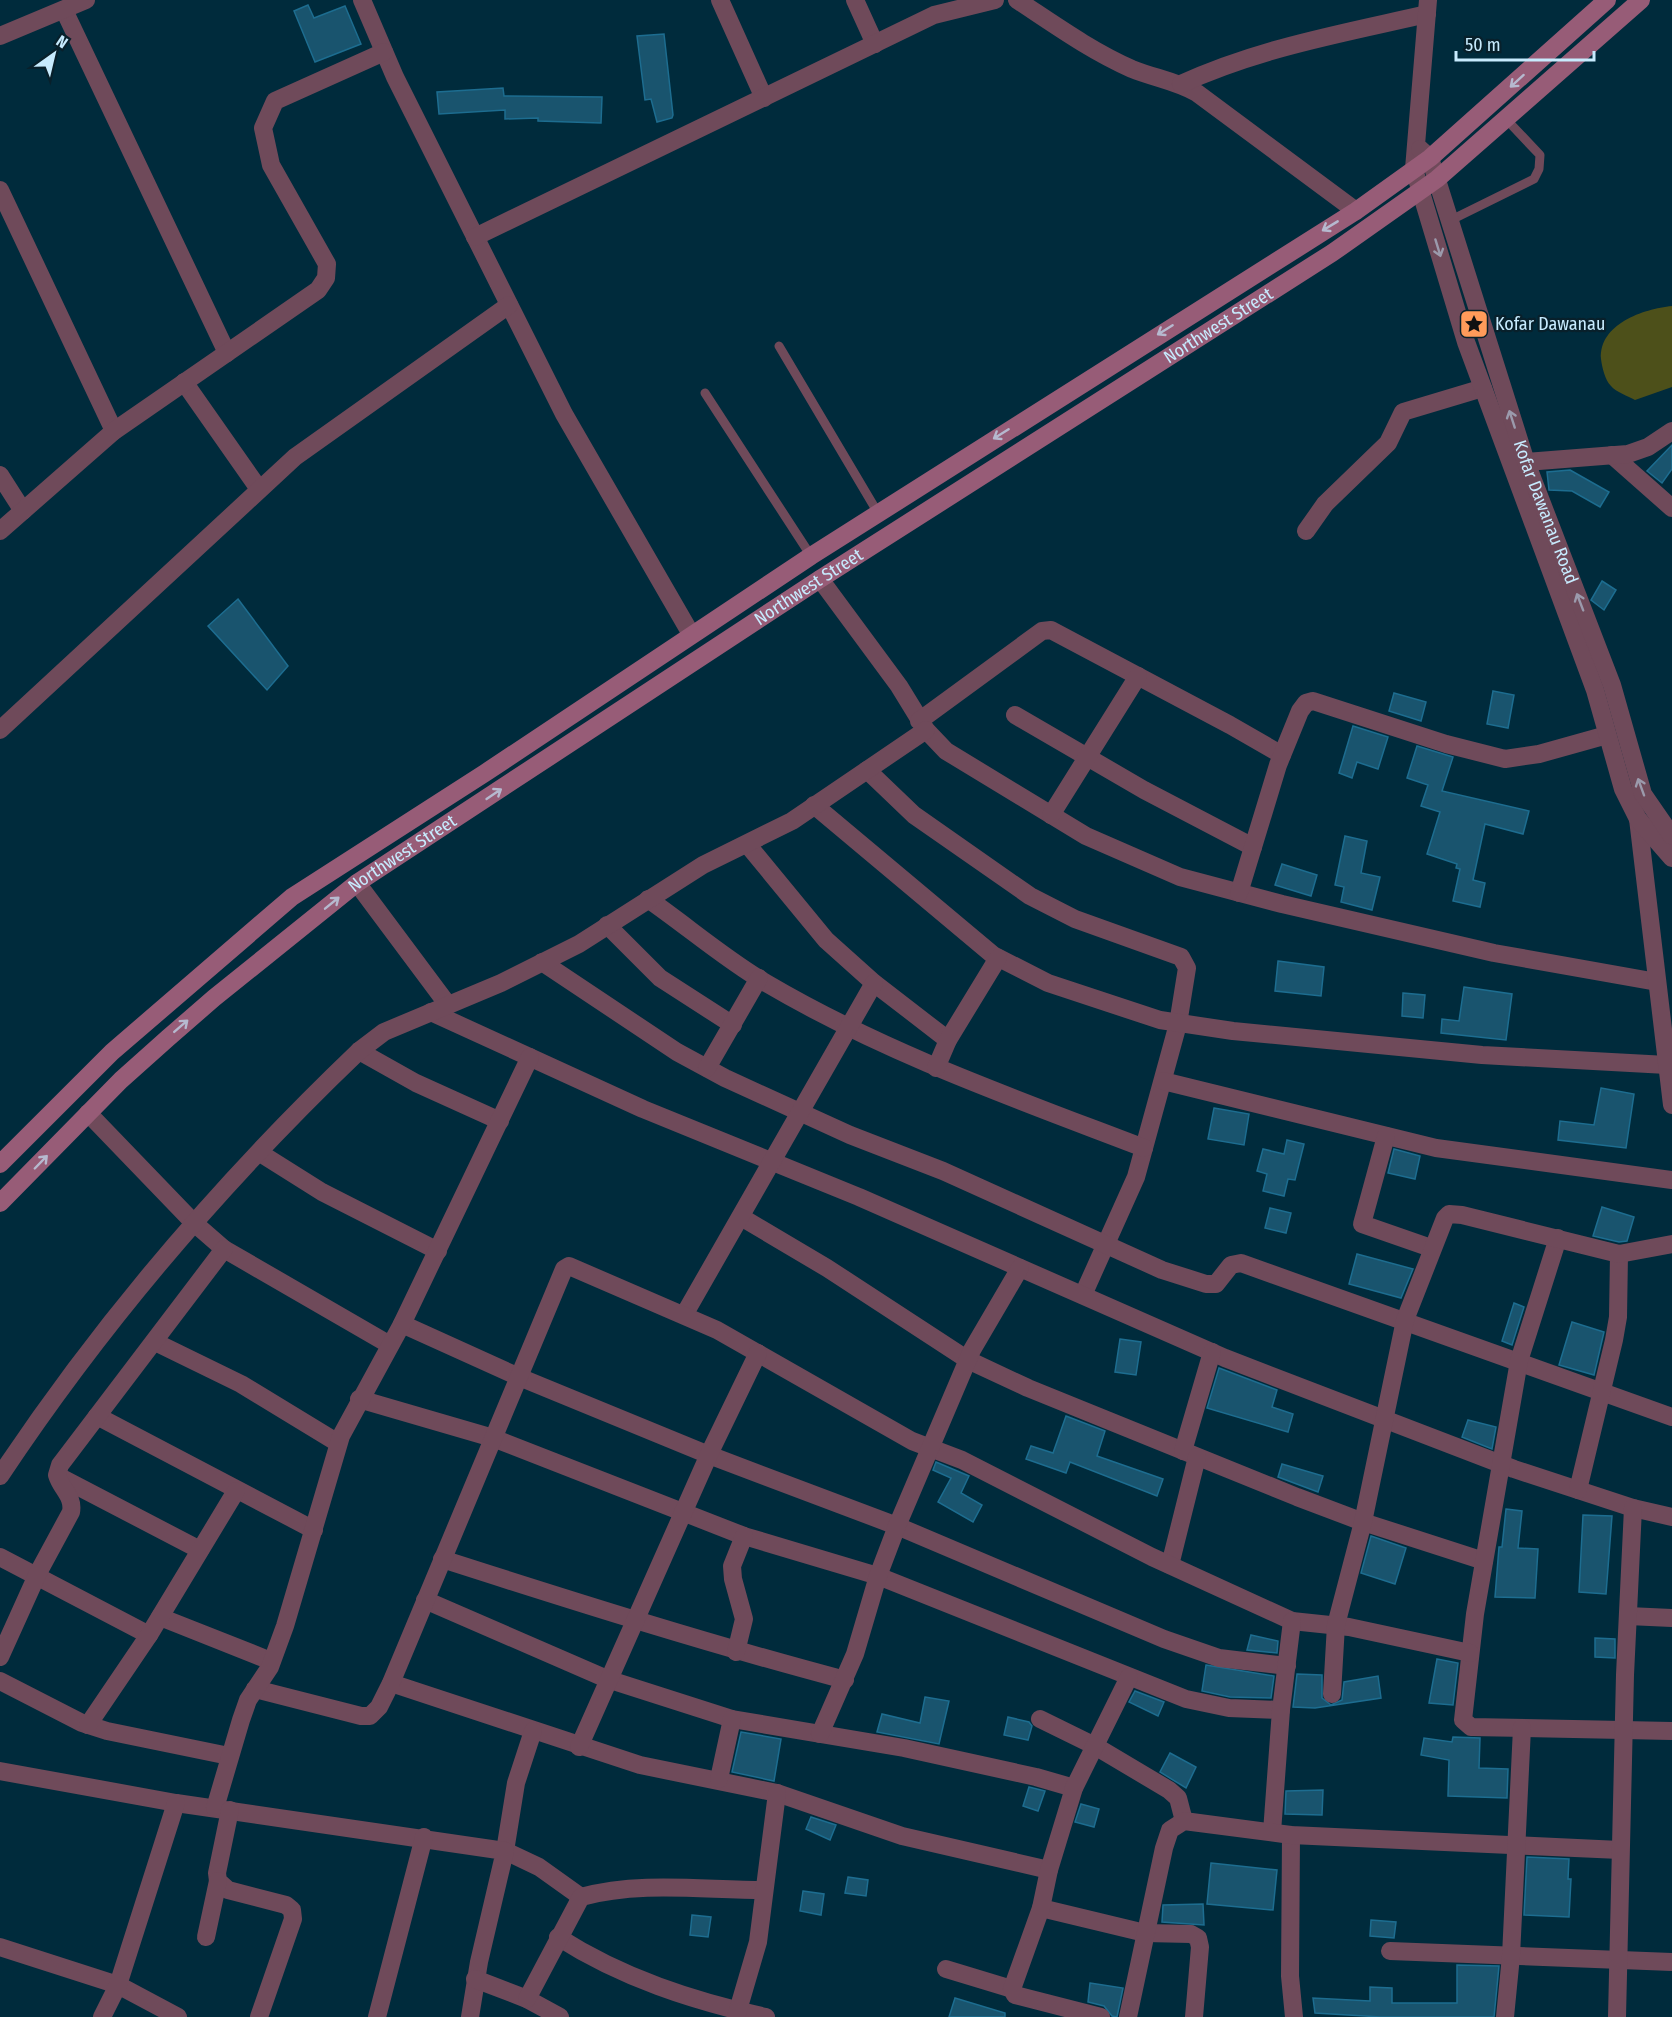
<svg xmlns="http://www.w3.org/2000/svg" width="1672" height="2017" font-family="'Fira Sans Condensed',sans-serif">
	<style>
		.water { fill: #4d501a }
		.building { fill: #19546e; stroke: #1d6d90; stroke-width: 1.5 }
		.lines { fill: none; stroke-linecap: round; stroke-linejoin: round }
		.service { stroke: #6f4a5a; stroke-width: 9 }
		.minor { stroke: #6f4a5a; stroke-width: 18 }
		.tertiary { stroke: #6f4a5a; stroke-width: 18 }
		.secondary { stroke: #975c77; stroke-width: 18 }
		.oneway { stroke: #b6b9cf }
		.oneway2 { stroke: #9b9aac }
		.labels { text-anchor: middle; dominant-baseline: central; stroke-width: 4.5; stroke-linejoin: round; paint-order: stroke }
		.poi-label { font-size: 18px; fill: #c7ebfe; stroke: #08202b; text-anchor: start }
		.street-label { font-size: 18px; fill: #c7ebfe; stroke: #08202b }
	</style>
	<rect width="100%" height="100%" fill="#002b3c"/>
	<path class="water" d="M1672 306V387L1635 400C1628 396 1616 392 1611 386 1605 380 1602 367 1601 359 1599 324 1643 309 1672 306Z"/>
	<g class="building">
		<polygon points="308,5 314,18 345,6 361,44 315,62 294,11"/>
		<polygon points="664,34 673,115 672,118 657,122 651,99 645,100 637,36"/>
		<polygon points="503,88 504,96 602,97 601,123 538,121 538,118 505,119 505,110 439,114 437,92"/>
		<polygon points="1672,445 1672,469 1662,483 1647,471"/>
		<polygon points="1570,470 1609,492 1600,507 1572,491 1549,490 1547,472"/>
		<polygon points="1602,581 1616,590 1604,610 1591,600"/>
		<polygon points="238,599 288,666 267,690 208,626"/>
		<polygon points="1493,691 1514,695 1508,728 1487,724"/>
		<polygon points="1394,693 1426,702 1421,721 1389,711"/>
		<polygon points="1353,726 1388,737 1378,769 1357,762 1352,778 1339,773"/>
		<polygon points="1417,746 1453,757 1442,791 1529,811 1523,834 1485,824 1473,880 1485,883 1480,907 1453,901 1460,869 1456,868 1457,864 1427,854 1440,812 1421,806 1428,785 1407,778"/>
		<polygon points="1345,836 1367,841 1361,873 1380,877 1372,910 1341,902 1344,887 1335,885"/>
		<polygon points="1282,864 1317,875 1311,896 1275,885"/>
		<polygon points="1278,961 1324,967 1321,996 1275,991"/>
		<polygon points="1464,987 1512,994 1506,1040 1441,1033 1442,1019 1459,1021"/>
		<polygon points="1403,993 1425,995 1423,1018 1402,1016"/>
		<polygon points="1601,1088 1634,1094 1626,1148 1558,1140 1560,1121 1594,1125"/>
		<polygon points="1214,1108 1249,1114 1244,1145 1208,1139"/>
		<polygon points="1287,1140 1304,1144 1295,1180 1288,1179 1284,1196 1263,1191 1267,1174 1257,1171 1263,1149 1284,1154"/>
		<polygon points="1394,1149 1420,1156 1415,1179 1388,1173"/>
		<polygon points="1602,1207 1634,1217 1627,1241 1619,1242 1593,1236"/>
		<polygon points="1270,1208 1291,1213 1286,1233 1265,1228"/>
		<polygon points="1357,1254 1413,1269 1401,1298 1349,1284"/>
		<polygon points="1514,1303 1524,1307 1512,1345 1502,1341"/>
		<polygon points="1572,1322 1604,1332 1594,1375 1559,1365"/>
		<polygon points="1120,1339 1141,1342 1136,1375 1115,1372"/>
		<polygon points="1219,1368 1277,1390 1272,1407 1293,1414 1288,1432 1207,1408"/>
		<polygon points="1066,1416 1105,1431 1097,1456 1163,1479 1157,1496 1070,1462 1066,1473 1026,1459 1031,1446 1053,1453"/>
		<polygon points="1468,1420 1496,1427 1492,1449 1462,1437"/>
		<polygon points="936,1462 969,1476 961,1493 982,1505 973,1522 938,1502 951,1478 933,1470"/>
		<polygon points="1282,1464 1323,1476 1318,1492 1278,1477"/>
		<polygon points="1506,1509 1522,1511 1518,1548 1538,1549 1535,1598 1495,1597 1499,1547 1502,1547"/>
		<polygon points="1583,1515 1612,1516 1606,1594 1579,1592"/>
		<polygon points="1371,1536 1406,1548 1395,1584 1361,1573"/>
		<polygon points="1251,1635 1278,1641 1277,1653 1247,1650"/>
		<polygon points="1595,1638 1615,1639 1615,1658 1595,1657"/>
		<polygon points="1437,1659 1458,1663 1453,1705 1429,1703"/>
		<polygon points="1206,1665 1274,1676 1271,1698 1230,1697 1202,1691"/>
		<polygon points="1297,1674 1322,1675 1322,1698 1331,1705 1342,1700 1344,1682 1378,1676 1381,1698 1315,1708 1293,1707"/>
		<polygon points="1135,1691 1164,1702 1158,1716 1129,1702"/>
		<polygon points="925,1697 949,1701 939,1744 877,1732 882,1714 920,1723"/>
		<polygon points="1008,1717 1029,1722 1032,1726 1028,1740 1004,1735"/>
		<polygon points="741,1732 781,1739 774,1781 732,1772"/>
		<polygon points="1453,1737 1480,1738 1479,1768 1508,1769 1507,1798 1448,1796 1449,1760 1421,1755 1424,1738 1452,1742"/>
		<polygon points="1170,1753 1196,1767 1186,1788 1160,1772"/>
		<polygon points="1029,1787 1045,1791 1038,1811 1023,1806"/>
		<polygon points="1323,1790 1322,1815 1285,1814 1286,1791"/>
		<polygon points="1081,1804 1099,1809 1094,1827 1075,1822"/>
		<polygon points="811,1817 836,1825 830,1840 806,1829"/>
		<polygon points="1527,1857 1569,1859 1568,1879 1571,1879 1569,1917 1524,1915"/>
		<polygon points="1211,1863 1277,1870 1273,1910 1207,1904"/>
		<polygon points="848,1877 868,1880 866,1896 845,1893"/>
		<polygon points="803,1891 824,1894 821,1915 800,1911"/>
		<polygon points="1203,1904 1204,1925 1162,1922 1163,1905"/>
		<polygon points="692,1915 711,1917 708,1937 690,1935"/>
		<polygon points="1371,1920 1396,1922 1394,1938 1370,1936"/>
		<polygon points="1457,1965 1499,1966 1494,2017 1381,2017 1315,2013 1313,1998 1370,2001 1370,1987 1392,1988 1392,2003 1457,2003"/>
		<polygon points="1090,1983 1123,1988 1117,2017 1112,2016 1104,2006 1088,2002"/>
		<polygon points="955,1998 1005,2013 1005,2017 949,2017"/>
	</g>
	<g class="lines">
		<g class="service">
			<polyline points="1449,221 1534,179 1539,169 1540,155 1505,118"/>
			<polyline points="779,346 878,513"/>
			<polyline points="705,393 811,556"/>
		</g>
		<g class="minor">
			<polyline points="362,0 395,77 564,414 691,634"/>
			<polyline points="720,0 764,98"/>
			<polyline points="855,0 875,44"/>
			<path d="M1017 0C1055 25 1091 51 1132 69 1154 78 1176 81 1197 93L1356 211"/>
			<polyline points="64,10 227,353"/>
			<polyline points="0,36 86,0"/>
			<path d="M1181 84C1259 48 1344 33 1427 14"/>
			<polyline points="0,190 114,431"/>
			<polyline points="475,237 934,15 995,0"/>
			<polyline points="184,382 259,489"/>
			<polyline points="1612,455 1672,508"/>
			<polyline points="1526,462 1628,454 1648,447 1672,431"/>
			<polyline points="0,475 23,511"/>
			<polyline points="0,531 114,431 318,290 326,278 327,264 271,165 263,128 275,101 384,52"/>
			<polyline points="1306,531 1325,504 1388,443 1403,412 1483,388"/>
			<polyline points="820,579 899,686 926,730 946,751 1086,836 1180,877 1282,904 1494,953 1657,982"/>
			<polyline points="1015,715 1144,790 1253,847"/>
			<polyline points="919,721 1042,631 1051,630 1230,725 1282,755"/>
			<polyline points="0,730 295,457 509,305"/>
			<polyline points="867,770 914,815 1030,896 1075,919 1181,957 1187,968 1178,1024 1136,1177 1083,1295"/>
			<polyline points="814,805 993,955 1048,983 1160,1020 1233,1031 1482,1055 1667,1065"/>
			<polyline points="1051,815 1138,676"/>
			<polyline points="1638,819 1672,1105"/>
			<polyline points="747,844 826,940 874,983 948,1040"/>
			<polyline points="357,883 448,1005"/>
			<polyline points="1239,893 1278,765 1300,711 1306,703 1313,701 1446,744 1505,759 1539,754 1607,735"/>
			<path d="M648 899C687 926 725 959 766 983 885 1053 1016 1099 1144 1148"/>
			<polyline points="607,925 660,978 733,1025"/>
			<polyline points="542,962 677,1052 725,1078 850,1135 943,1171 1162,1270 1206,1284 1216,1284 1231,1265 1241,1263 1672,1417"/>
			<polyline points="431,1012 643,1109 859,1197 1225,1358 1514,1469 1633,1508 1672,1517"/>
			<polyline points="359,1051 416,1083 500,1121"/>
			<polyline points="707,1068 759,978"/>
			<polyline points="936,1068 948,1040 998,958"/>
			<polyline points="1163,1081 1436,1148 1672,1180"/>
			<polyline points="88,1113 193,1222 224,1249 390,1345"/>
			<polyline points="1386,1136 1362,1224 1431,1248"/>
			<polyline points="260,1153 322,1192 438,1251"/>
			<polyline points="741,1217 827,1268 968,1360 1028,1388 1297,1497 1363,1522 1484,1561"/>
			<polyline points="1558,1238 1519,1361 1475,1614 1463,1720 1471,1727 1672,1731"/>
			<polyline points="684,1315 874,983"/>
			<polyline points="402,1324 519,1377 709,1455 897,1526 1164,1639 1219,1658 1287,1666"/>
			<polyline points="155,1342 241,1384 338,1443"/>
			<polyline points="359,1399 493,1438 744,1536 878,1576 1186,1699 1229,1708 1281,1710"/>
			<polyline points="97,1416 314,1530"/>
			<polyline points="1183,1451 1212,1352"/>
			<path d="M0 1476C103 1321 224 1180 359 1051L384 1032 501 983 579 944 703 865 792 821 926 730"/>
			<polyline points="58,1476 200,1550"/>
			<polyline points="1578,1490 1614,1340 1618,1317 1619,1254"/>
			<polyline points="0,1557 149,1635"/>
			<path d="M442 1559C576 1602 709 1644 845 1680"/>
			<polyline points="1170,1565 1197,1457"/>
			<polyline points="425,1600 607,1679 732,1719 904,1748 1036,1777 1074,1788"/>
			<polyline points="1628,1616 1672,1618"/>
			<polyline points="160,1617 271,1661"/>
			<polyline points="736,1652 744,1619 733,1579 732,1566 744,1536"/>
			<path d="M0 1657 38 1573 71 1512C74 1496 61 1489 57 1475L60 1465 224 1249"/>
			<polyline points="0,1681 82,1723 107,1731 229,1756"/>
			<polyline points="391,1683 640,1765 777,1793 902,1836 1049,1870"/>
			<polyline points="255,1689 361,1716 370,1716 379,1707 391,1683 564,1269 569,1266 717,1330 912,1441 962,1460 1152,1557 1292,1621 1349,1627 1470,1653"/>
			<polyline points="1332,1694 1336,1625 1363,1522 1405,1320 1445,1218 1449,1214 1462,1215 1619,1254 1672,1244"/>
			<polyline points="1040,1719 1095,1746 1169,1790 1178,1798 1184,1821"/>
			<polyline points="88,1725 149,1635 236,1491"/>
			<polyline points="533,1731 516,1783 505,1851 539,1867 581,1897"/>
			<polyline points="820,1734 855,1654 878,1576 897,1526 972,1350 1020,1268"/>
			<polyline points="579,1747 711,1450 758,1353"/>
			<polyline points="0,1771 176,1803 505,1851 479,1962 470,2017"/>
			<polyline points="719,1779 732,1719"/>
			<polyline points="215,1808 241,1720 248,1700 270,1667 285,1626 341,1436 402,1324 530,1057"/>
			<polyline points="230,1810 217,1873 218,1881 228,1890 286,1905 292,1910 293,1919 259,2017"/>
			<polyline points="1272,1832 1281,1710 1292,1621"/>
			<polyline points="1291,1835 1290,1976 1294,2017"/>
			<polyline points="1041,1908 1145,1933 1191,1934 1198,1938 1200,1947 1194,2017"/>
			<polyline points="206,1937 218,1881"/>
			<path d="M558 1937C622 1978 693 2001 766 2017"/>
			<polyline points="0,1947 118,1985 178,2017"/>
			<polyline points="1390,1951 1672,1962"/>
			<polyline points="946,1969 1012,1989"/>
			<polyline points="475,1979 527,1999 560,2017"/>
			<path d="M527 1999 581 1897C640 1881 702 1890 764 1890"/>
			<polyline points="102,2017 118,1985 176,1803"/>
			<polyline points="377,2017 424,1837"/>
			<polyline points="736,2017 758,1942 777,1793"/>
			<polyline points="1101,2017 1015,1995 1012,1989 1041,1908 1049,1870 1074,1788 1129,1677"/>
			<polyline points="1128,2017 1164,1848 1170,1830 1184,1821 1291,1835 1620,1850"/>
			<polyline points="1505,2017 1511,1956 1522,1728"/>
			<polyline points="1617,2017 1625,1675 1633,1508"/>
		</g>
		<g class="tertiary">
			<polyline points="1428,0 1414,169 1466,342 1595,690 1623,789 1638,819 1672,858"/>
			<path id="s1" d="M1420 149 1430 158 1526 462 1612 685 1643 794 1672 836"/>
		</g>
		<g class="secondary">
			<polyline points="0,1164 112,1052 292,897 485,773 811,556 1356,211 1430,158 1607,0"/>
			<path id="s2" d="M0 1203 121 1080 168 1038 214 998 357 883 820 579 1332 253 1437 179 1641 0"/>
		</g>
	</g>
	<defs><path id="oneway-shaft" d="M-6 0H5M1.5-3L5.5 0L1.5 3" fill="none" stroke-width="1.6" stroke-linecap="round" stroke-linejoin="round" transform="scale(1.5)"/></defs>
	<g class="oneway">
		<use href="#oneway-shaft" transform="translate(1517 81) rotate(138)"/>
		<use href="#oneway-shaft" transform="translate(1330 226) rotate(149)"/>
		<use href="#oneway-shaft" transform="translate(1165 330) rotate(148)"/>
		<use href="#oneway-shaft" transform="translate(1001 434) rotate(148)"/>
		<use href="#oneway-shaft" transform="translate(494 794) rotate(-34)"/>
		<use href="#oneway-shaft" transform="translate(332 903) rotate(-39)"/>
		<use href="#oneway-shaft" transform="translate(181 1026) rotate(-41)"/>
		<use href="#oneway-shaft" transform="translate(41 1162) rotate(-46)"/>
	</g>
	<g class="oneway2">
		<use href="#oneway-shaft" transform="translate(1438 248) rotate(73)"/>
		<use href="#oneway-shaft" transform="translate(1512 419) rotate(-108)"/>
		<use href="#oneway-shaft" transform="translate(1580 602) rotate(-111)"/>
		<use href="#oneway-shaft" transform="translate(1641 787) rotate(-110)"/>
	</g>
	<defs>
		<g id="sight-square" transform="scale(1.5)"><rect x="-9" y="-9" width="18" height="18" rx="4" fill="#ff9b5a" stroke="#08202b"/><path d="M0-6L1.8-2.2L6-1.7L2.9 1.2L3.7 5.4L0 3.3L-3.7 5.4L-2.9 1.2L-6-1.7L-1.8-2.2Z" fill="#111"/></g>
	</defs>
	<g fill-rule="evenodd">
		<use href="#sight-square" x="1474" y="324"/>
	</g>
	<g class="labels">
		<g class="poi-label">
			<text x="1495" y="324">Kofar Dawanau</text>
		</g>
		<g class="street-label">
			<text stroke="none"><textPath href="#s2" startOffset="1506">Northwest Street</textPath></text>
			<text stroke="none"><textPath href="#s1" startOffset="386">Kofar Dawanau Road</textPath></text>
			<text stroke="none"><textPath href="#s2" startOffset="1020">Northwest Street</textPath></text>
			<text stroke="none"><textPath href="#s2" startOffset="534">Northwest Street</textPath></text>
		</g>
	</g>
	<g transform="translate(54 54) rotate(34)" stroke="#08202b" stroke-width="4.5" paint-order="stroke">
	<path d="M0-4.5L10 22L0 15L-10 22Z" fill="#c7ebfe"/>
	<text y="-9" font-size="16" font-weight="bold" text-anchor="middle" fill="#c7ebfe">N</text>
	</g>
	<path d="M1456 51v9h138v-9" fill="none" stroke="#c7ebfe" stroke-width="3"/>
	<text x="1465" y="51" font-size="18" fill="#c7ebfe" stroke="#08202b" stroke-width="4.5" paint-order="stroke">50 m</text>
</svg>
